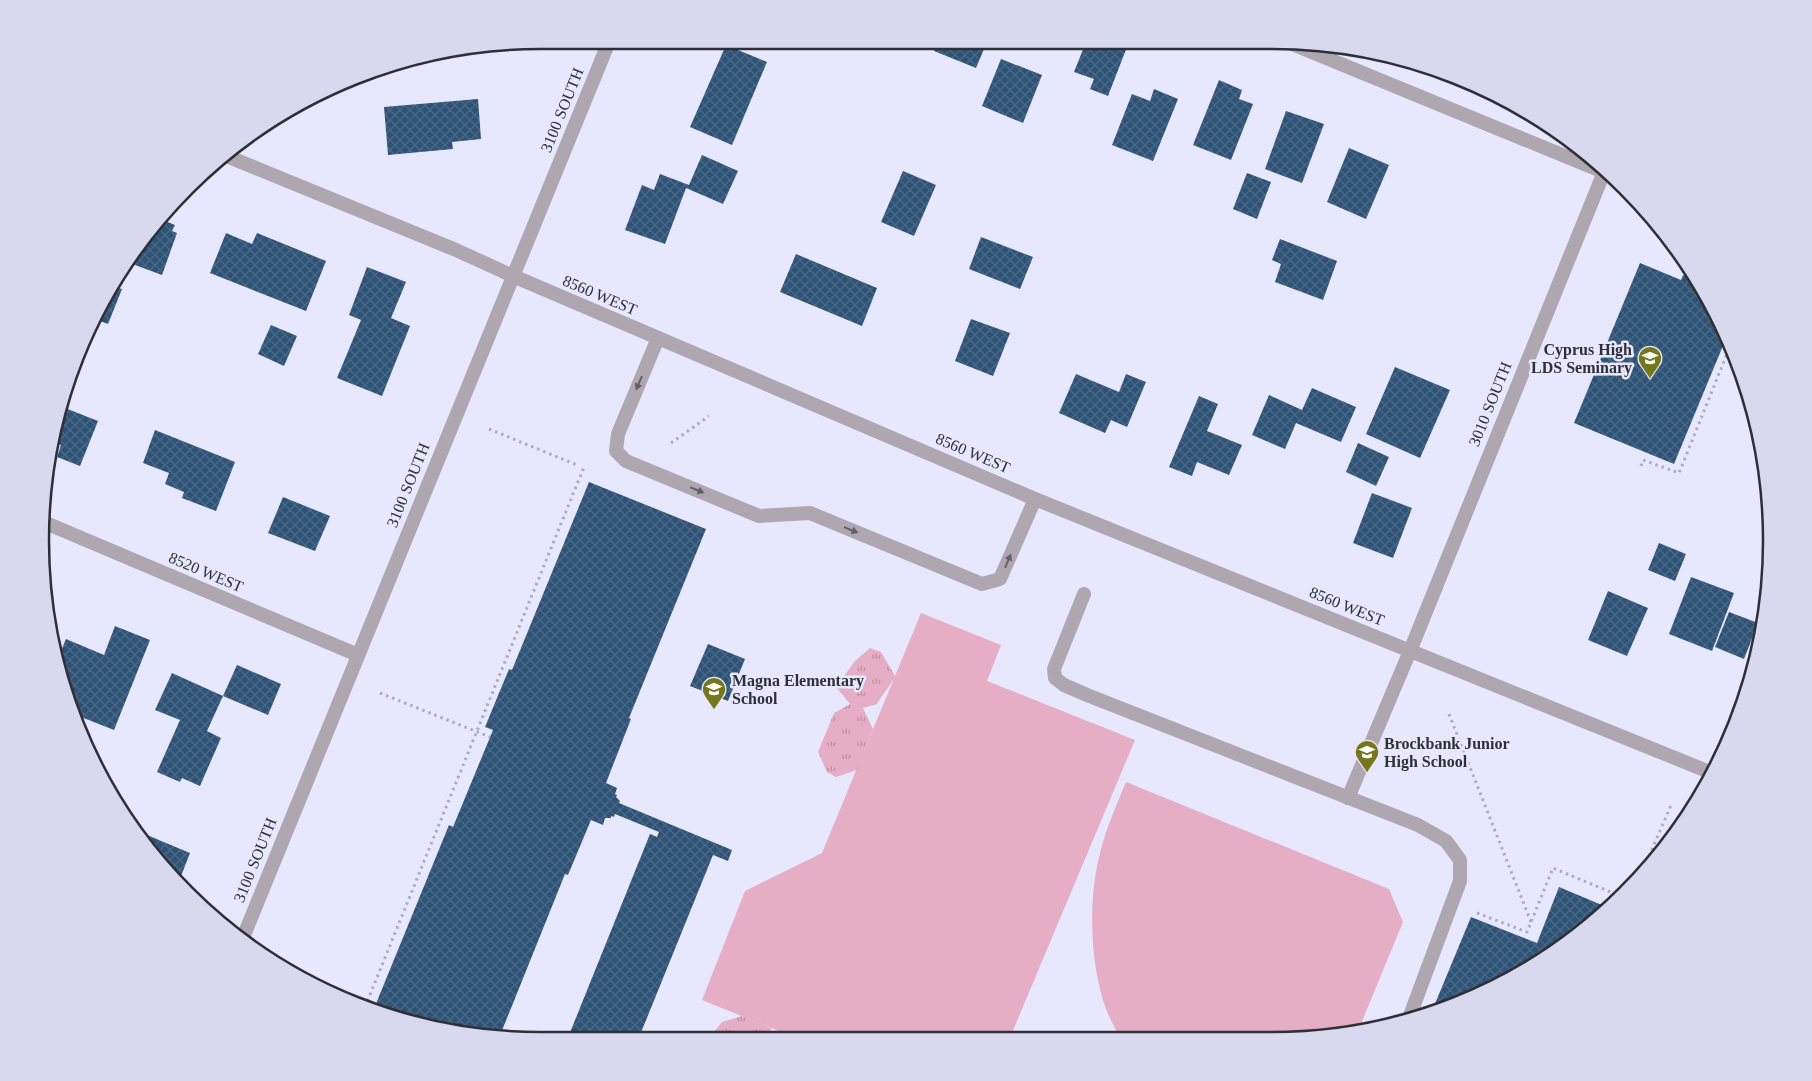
<svg xmlns="http://www.w3.org/2000/svg" width="1812" height="1081" font-family="'Times New Roman',serif">
	<style>
		.grass { fill: #e6aec4 }
		.park { fill: url(#park-tufts) }
		.building { fill: url(#building-cross-hatch) }
		.lines { fill: none; stroke-linecap: round; stroke-linejoin: round }
		.path { stroke: #abacbd; stroke-width: 3; stroke-dasharray: 2.5 4; stroke-linecap: butt }
		.service { stroke: #aea7af; stroke-width: 14 }
		.minor { stroke: #aea7af; stroke-width: 14 }
		.tertiary { stroke: #aea7af; stroke-width: 14 }
		.oneway { fill: #625f67 }
		.labels { text-anchor: middle; dominant-baseline: central; stroke-width: 5; stroke-linejoin: round; paint-order: stroke }
		.street-label { font-size: 16px; fill: #2f2f37; stroke: #e7e8fe }
		.poi-label { font-size: 16px; font-weight: bold; fill: #2f2f37; stroke: #e7e8fe; text-anchor: start }
		.rim { fill: none; stroke: #2f2f37; stroke-width: 2.5 }
	</style>
	<defs>
		<pattern id="park-tufts" width="24" height="20" patternUnits="userSpaceOnUse" patternTransform="scale(1.25)"><rect width="24" height="20" fill="#e6aec4"/><path d="M3 7l-1-3M5 7V3M7 7l1-3M15 17l-1-3M17 17v-4M19 17l1-3" fill="none" stroke="#bb8ea0"/></pattern>
		<pattern id="building-cross-hatch" width="8" height="8" patternUnits="userSpaceOnUse" patternTransform="scale(1.25)"><rect width="8" height="8" fill="#2e5376"/><path d="M0 0l8 8M0 8l8-8" fill="none" stroke="#4b6985"/></pattern>
	</defs>
	<rect width="100%" height="100%" fill="#e7e8fe"/>
	<g class="grass">
		<polygon points="921,613 1001,645 987,681 1135,740 1009,1040 801,1040 702,1000 745,891 822,853"/>
		<path d="M1126 782 1389 889 1403 922 1358 1031 1305 1040H1121C1116 1030 1110 1019 1106 1009 1090 964 1088 904 1099 857 1105 831 1116 806 1126 782Z"/>
	</g>
	<g class="park">
		<path d="M870 648 881 652 895 676C890 687 882 694 877 704L863 708 873 729 857 770 836 777 827 772 818 752 834 713 850 704 836 687 855 661Z"/>
		<polygon points="742,1016 771,1028 772,1040 707,1040 722,1022"/>
	</g>
	<g class="building">
		<polygon points="987,42 976,68 934,51 938,43"/>
		<polygon points="1086,42 1112,42 1127,47 1108,96 1090,89 1094,79 1074,72"/>
		<polygon points="726,45 767,62 732,145 690,127"/>
		<polygon points="1001,59 1042,75 1023,123 982,106"/>
		<polygon points="1219,80 1242,90 1239,99 1253,104 1231,160 1193,145"/>
		<polygon points="1154,89 1178,99 1153,161 1112,145 1132,94 1150,101"/>
		<polygon points="478,99 481,139 452,142 453,149 388,155 384,107"/>
		<polygon points="1286,111 1324,124 1302,183 1265,169"/>
		<polygon points="1349,148 1389,165 1366,219 1327,202"/>
		<polygon points="702,155 738,171 723,204 686,188 665,244 625,230 642,185 654,190 660,174 689,185"/>
		<polygon points="903,171 936,185 914,236 881,222"/>
		<polygon points="1247,173 1271,182 1257,219 1233,209"/>
		<polygon points="160,219 175,225 172,231 177,233 162,275 127,262 143,236"/>
		<polygon points="226,233 252,244 257,233 326,261 306,311 210,273"/>
		<polygon points="981,237 1033,257 1020,289 969,269"/>
		<polygon points="1280,239 1337,261 1323,300 1275,282 1281,264 1272,260"/>
		<polygon points="796,254 877,288 862,326 780,292"/>
		<polygon points="1640,263 1681,280 1683,275 1698,281 1727,336 1674,464 1574,423"/>
		<polygon points="367,267 406,282 391,318 410,326 382,396 337,378 361,320 349,315"/>
		<polygon points="112,286 122,289 108,324 92,318"/>
		<polygon points="971,319 1010,333 993,376 955,361"/>
		<polygon points="271,325 297,336 284,366 258,354"/>
		<polygon points="1395,367 1450,390 1420,458 1366,434"/>
		<polygon points="1076,374 1119,392 1126,374 1146,382 1127,427 1111,420 1105,433 1059,413"/>
		<polygon points="1312,388 1356,407 1341,442 1296,423 1285,449 1252,435 1269,395 1302,410"/>
		<polygon points="1199,396 1218,404 1207,431 1242,445 1229,475 1197,462 1192,476 1169,467"/>
		<polygon points="60,406 98,421 80,466 57,457 61,445 52,442"/>
		<polygon points="155,430 235,462 216,511 182,498 184,492 165,484 169,473 143,463"/>
		<polygon points="1358,443 1389,457 1376,486 1346,472"/>
		<polygon points="589,482 706,529 629,718 631,719 606,783 617,788 615,794 617,795 616,797 620,801 619,803 732,850 728,861 713,855 638,1040 567,1040 650,834 657,837 659,832 615,814 614,817 611,816 611,818 605,818 603,825 591,820 568,875 565,874 499,1038 379,1014 373,1011 449,825 453,827 493,730 485,727 509,669 512,670"/>
		<polygon points="1372,493 1412,508 1393,558 1353,543"/>
		<polygon points="283,497 330,516 315,551 268,533"/>
		<polygon points="1659,543 1686,554 1675,581 1648,570"/>
		<polygon points="1691,577 1734,593 1712,651 1669,634"/>
		<polygon points="1608,591 1648,608 1627,656 1588,640"/>
		<polygon points="1729,612 1758,623 1744,659 1715,647"/>
		<polygon points="115,626 150,640 114,730 71,713 56,663 66,639 104,655"/>
		<polygon points="708,644 745,659 728,701 690,686"/>
		<polygon points="237,665 281,684 268,715 223,696"/>
		<polygon points="172,673 223,696 207,731 221,738 200,786 182,778 180,782 157,772 180,720 155,710"/>
		<polygon points="147,835 190,853 178,884 143,845"/>
		<polygon points="1559,887 1609,908 1602,917 1521,974 1432,1011 1471,917 1537,943"/>
	</g>
	<g class="lines">
		<g class="path">
			<polyline points="1694,280 1695,276"/>
			<polyline points="489,429 577,465"/>
			<polyline points="671,443 709,416"/>
			<polyline points="1641,466 1643,460 1679,473 1731,344"/>
			<polyline points="380,693 490,737"/>
			<polyline points="1449,714 1531,922"/>
			<polyline points="1644,868 1672,803"/>
			<polyline points="1477,913 1527,932 1553,868 1620,896"/>
			<polyline points="365,1007 584,467"/>
		</g>
		<g class="service">
			<polyline points="658,338 618,434 616,451 626,461 759,516 810,513 982,584 1000,579 1035,499"/>
			<polyline points="1084,594 1054,669 1055,678 1064,685 1087,695 1418,825 1446,841 1460,860 1460,881 1408,1021"/>
			<polyline points="1348,798 1410,651"/>
		</g>
		<g class="minor">
			<polyline points="1285,41 1611,175"/>
			<polyline points="224,155 456,250 513,276 1035,499 1712,773"/>
			<polyline points="41,521 358,655"/>
			<polyline points="1410,651 1604,172"/>
		</g>
		<polyline class="tertiary" points="242,940 608,44"/>
	</g>
	<defs><path id="oneway-solid" d="M-6-.8H1V-3.2L6.5 0L1 3.2V.8H-6Z" transform="scale(1.25)"/></defs>
	<g class="oneway">
		<use href="#oneway-solid" transform="translate(639 383) rotate(113)"/>
		<use href="#oneway-solid" transform="translate(697 490) rotate(22)"/>
		<use href="#oneway-solid" transform="translate(851 530) rotate(22)"/>
		<use href="#oneway-solid" transform="translate(1008 561) rotate(-67)"/>
	</g>
	<defs>
		<g id="school-pin" transform="scale(1.25)"><path d="M0 17L-7.5 6A9.5 9.5 0 1 1 7.5 6Z" fill="#76761c" stroke="#e7e8fe"/><path d="M0-5L7-2L0 1L-7-2ZM-4 1L0 2.5L4 1V4Q0 6-4 4Z" fill="#fff"/></g>
	</defs>
	<g fill-rule="evenodd">
		<use href="#school-pin" x="1650" y="358"/>
		<use href="#school-pin" x="714" y="689"/>
		<use href="#school-pin" x="1367" y="752"/>
	</g>
	<g class="labels">
		<g class="street-label">
			<text transform="translate(562 110) rotate(-68)">3100 SOUTH</text>
			<text transform="translate(600 295) rotate(23)">8560 WEST</text>
			<text transform="translate(1490 404) rotate(-68)">3010 SOUTH</text>
			<text transform="translate(973 453) rotate(23)">8560 WEST</text>
			<text transform="translate(408 485) rotate(-68)">3100 SOUTH</text>
			<text transform="translate(206 572) rotate(23)">8520 WEST</text>
			<text transform="translate(1347 606) rotate(22)">8560 WEST</text>
			<text transform="translate(255 860) rotate(-68)">3100 SOUTH</text>
		</g>
		<g class="poi-label">
			<text x="1632" y="349" text-anchor="end">Cyprus High<tspan x="1632" dy="18">LDS Seminary</tspan></text>
			<text x="732" y="680">Magna Elementary<tspan x="732" dy="18">School</tspan></text>
			<text x="1384" y="743">Brockbank Junior<tspan x="1384" dy="18">High School</tspan></text>
		</g>
	</g>
	<path d="M0 0H1812V1081H0ZM540 49H1272A491 491 0 0 1 1763 540V541A491 491 0 0 1 1272 1032H540A491 491 0 0 1 49 541V540A491 491 0 0 1 540 49Z" fill="#d8d9ee" fill-rule="evenodd"/>
	<path class="rim" d="M540 49H1272A491 491 0 0 1 1763 540V541A491 491 0 0 1 1272 1032H540A491 491 0 0 1 49 541V540A491 491 0 0 1 540 49Z"/>
</svg>
